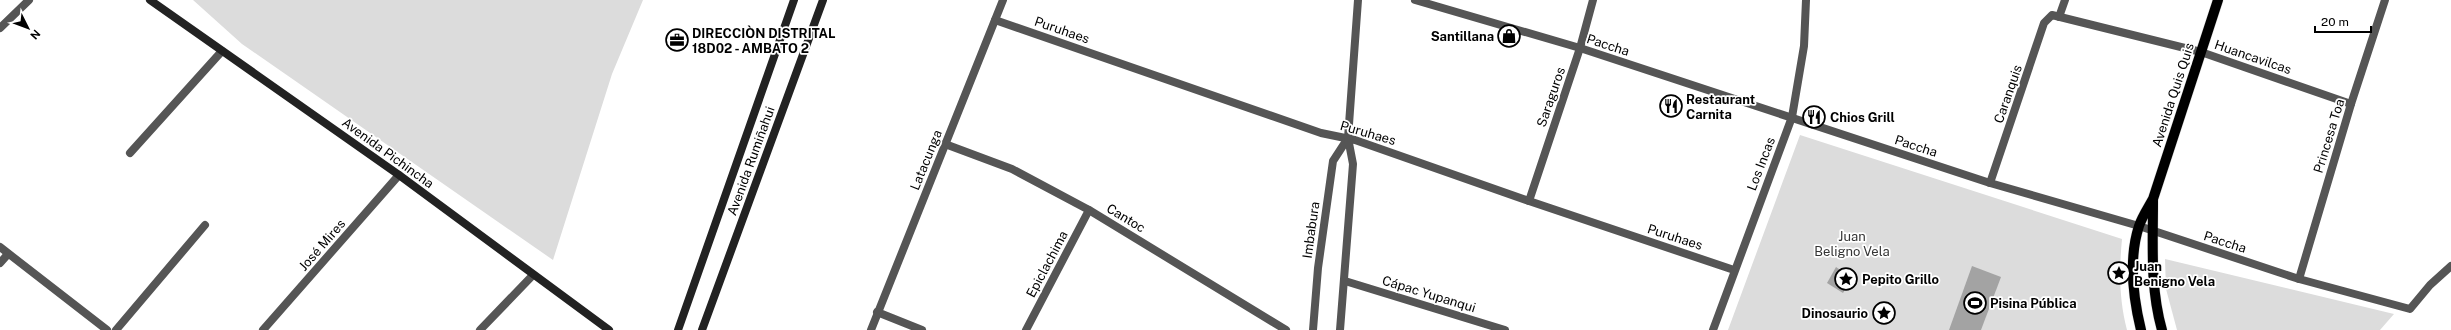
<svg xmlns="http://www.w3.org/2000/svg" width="2451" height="330" font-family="'Public Sans',sans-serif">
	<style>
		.green { fill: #dcdcdc }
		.water { fill: #a3a3a3 }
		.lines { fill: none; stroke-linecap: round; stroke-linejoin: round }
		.primary-casing { stroke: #dbdbdb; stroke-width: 11 }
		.street { stroke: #555; stroke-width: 8 }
		.secondary { stroke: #222; stroke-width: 8 }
		.primary { stroke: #000; stroke-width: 10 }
		.labels { text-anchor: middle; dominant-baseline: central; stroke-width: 3.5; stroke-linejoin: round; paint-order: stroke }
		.street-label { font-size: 13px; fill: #000; stroke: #fff }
		.poi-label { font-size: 13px; font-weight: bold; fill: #000; stroke: #fff; text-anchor: start }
		.park-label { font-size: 13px; fill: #333; stroke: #fff }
	</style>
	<rect width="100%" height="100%" fill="#fff"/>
	<g class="green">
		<polygon points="193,0 643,0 612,74 553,260 242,44"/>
		<path d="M1800 135 2122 239C2119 271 2119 299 2127 330H1728Z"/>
		<polygon points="2165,259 2394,314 2380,330 2177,330 2166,289"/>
	</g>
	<g class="water">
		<polygon points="1972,266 2001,277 1981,330 1949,330"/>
		<polygon points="1836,267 1852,278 1843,293 1827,283"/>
	</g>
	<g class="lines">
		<g class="primary-casing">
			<g id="primary">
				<path d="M2153 201C2153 245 2150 288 2162 330"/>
				<path d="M2141 330C2133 297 2128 260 2139 226 2142 217 2148 208 2153 199L2218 0"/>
			</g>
		</g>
		<g class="street">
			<polyline points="1415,0 1580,48 1990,183 2139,226 2299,279 2410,309 2430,285 2451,266"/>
			<polyline points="2059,17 2065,0"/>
			<polyline points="995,20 1321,133 1355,140 1529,201 1734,270"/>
			<polyline points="0,28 29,0"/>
			<polyline points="945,144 1012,169 1089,210 1286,330"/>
			<polyline points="130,153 222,51"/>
			<polyline points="1990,183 2044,23 2052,15 2201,52 2351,104"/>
			<polyline points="1529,201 1580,48 1593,0"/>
			<polyline points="0,247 107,330"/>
			<polyline points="0,263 8,254"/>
			<polyline points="2299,279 2351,104 2385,0"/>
			<polyline points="1345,281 1505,330"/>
			<polyline points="877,312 922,330"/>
			<polyline points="116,330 205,225"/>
			<polyline points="263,330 399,175"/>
			<polyline points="480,330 533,275"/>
			<polyline points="871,330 1003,0"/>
			<polyline points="1026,330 1089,210"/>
			<polyline points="1313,330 1318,268 1333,161 1348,138"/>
			<polyline points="1340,330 1353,164 1348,138 1358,0"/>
			<polyline points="1713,330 1792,117 1804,46 1806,0"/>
		</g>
		<g class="secondary">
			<polyline points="150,0 399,175 609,330"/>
			<polyline points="678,330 794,0"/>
			<polyline points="702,330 823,0"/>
		</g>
		<use href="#primary" class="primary"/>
	</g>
	<defs>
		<g id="shop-ring" transform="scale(1.15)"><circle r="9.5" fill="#fff" stroke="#000" stroke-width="1.5"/><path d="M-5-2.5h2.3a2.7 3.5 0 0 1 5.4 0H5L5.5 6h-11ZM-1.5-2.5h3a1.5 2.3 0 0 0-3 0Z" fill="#000"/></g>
		<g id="office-ring" transform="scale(1.15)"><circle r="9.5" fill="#fff" stroke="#000" stroke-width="1.5"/><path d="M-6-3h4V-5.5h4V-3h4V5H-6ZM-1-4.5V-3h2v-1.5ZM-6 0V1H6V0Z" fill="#000"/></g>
		<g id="restaurant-ring" transform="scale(1.15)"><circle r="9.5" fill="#fff" stroke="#000" stroke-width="1.5"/><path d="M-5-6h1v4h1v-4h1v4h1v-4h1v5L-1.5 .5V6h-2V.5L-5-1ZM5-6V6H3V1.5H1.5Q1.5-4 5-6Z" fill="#000"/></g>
		<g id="sight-ring" transform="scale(1.15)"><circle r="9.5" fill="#fff" stroke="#000" stroke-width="1.5"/><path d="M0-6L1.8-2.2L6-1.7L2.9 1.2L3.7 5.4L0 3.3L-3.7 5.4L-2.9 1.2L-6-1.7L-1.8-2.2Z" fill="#000"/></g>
		<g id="stadium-ring" transform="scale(1.15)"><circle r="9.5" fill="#fff" stroke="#000" stroke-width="1.5"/><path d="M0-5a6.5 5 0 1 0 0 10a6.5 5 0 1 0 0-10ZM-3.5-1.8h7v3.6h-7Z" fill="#000"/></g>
	</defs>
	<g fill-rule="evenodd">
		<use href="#shop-ring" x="1509" y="36"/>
		<use href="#office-ring" x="677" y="40"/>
		<use href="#restaurant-ring" x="1671" y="106"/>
		<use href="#restaurant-ring" x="1814" y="117"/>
		<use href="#sight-ring" x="2119" y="273"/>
		<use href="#sight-ring" x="1846" y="279"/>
		<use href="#stadium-ring" x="1975" y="303"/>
		<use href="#sight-ring" x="1884" y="313"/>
	</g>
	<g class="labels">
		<g class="street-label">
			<text transform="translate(1062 30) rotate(19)">Puruhaes</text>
			<text transform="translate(1608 45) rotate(18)">Paccha</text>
			<text transform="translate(2253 57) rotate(19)">Huancavilcas</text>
			<text transform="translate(2008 94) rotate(-71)">Caranquis</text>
			<text transform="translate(2173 95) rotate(-72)">Avenida Quis Quis</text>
			<text transform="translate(1551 97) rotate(-71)">Saraguros</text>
			<text transform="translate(1368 133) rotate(16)">Puruhaes</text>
			<text transform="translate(2329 136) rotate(-73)">Princesa Toa</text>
			<text transform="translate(1916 146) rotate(18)">Paccha</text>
			<text transform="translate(388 153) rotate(36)">Avenida Pichincha</text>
			<text transform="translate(926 160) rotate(-68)">Latacunga</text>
			<text transform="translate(751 161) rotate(-70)">Avenida Rumiñahui</text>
			<text transform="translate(1761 164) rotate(-69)">Los Incas</text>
			<text transform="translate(1126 218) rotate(31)">Cantoc</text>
			<text transform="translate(1311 230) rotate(-82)">Imbabura</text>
			<text transform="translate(1675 237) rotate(18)">Puruhaes</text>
			<text transform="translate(2225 242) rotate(18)">Paccha</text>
			<text transform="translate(322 245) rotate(-49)">José Mires</text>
			<text transform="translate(1047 264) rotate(-62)">Epiclachima</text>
			<text transform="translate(1429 294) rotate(17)">Cápac Yupanqui</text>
		</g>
		<g class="poi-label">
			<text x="692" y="33">DIRECCIÒN DISTRITAL<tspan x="692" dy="15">18D02 - AMBATO 2</tspan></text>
			<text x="1494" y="36" text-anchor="end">Santillana</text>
			<text x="1686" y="99">Restaurant<tspan x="1686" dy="15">Carnita</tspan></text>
			<text x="1830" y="117">Chios Grill</text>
			<text x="2134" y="266">Juan<tspan x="2134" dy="15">Benigno Vela</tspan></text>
			<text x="1862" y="279">Pepito Grillo</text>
			<text x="1990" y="303">Pisina Pública</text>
			<text x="1868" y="313" text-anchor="end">Dinosaurio</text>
		</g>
		<g class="park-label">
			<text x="1852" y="236">Juan<tspan x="1852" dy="15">Beligno Vela</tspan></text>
		</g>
	</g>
	<g transform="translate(28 28) rotate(132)" stroke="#ffffff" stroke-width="3" paint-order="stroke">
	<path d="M0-3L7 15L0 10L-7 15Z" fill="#000000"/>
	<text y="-6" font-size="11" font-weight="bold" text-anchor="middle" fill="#000000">N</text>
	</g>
	<path d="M2315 26v6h56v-6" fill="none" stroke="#000000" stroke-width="2"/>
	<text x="2321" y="26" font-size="12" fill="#000000" stroke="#ffffff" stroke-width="3" paint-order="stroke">20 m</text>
</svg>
